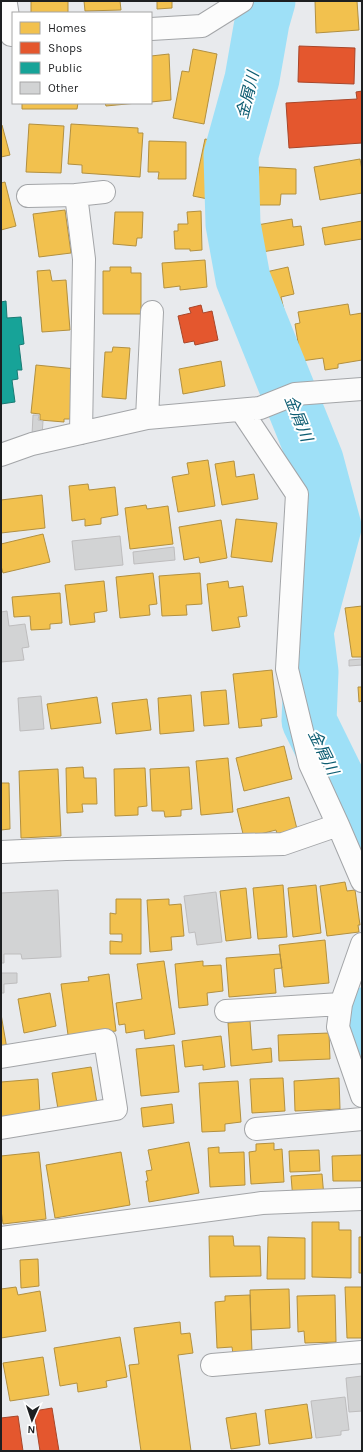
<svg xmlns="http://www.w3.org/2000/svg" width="363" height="1452" viewBox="0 0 363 1452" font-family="Karla,'Noto Sans JP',sans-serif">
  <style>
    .homes { fill: #f2c14e; stroke: #b29040 }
    .shops { fill: #e4572e; stroke: #a8462a }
    .public { fill: #17a398; stroke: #197b74 }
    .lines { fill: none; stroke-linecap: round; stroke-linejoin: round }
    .river { stroke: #9ee0f7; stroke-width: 55 }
    .building { fill: #d2d3d4; stroke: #bebdbe }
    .minor-casing { stroke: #a3a5a8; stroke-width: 24 }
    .minor { stroke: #fcfcfc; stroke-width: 22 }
    .labels { text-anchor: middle; stroke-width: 4; stroke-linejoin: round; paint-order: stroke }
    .water-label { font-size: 16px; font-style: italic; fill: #0d5d72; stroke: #fff }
  </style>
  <rect width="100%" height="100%" fill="#e8eaed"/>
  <!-- homes -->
  <path class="homes" d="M31,1H68V13H31Z
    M84,1H120L121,10L85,11Z
    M157,1H172V8L157,9Z
    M315,1H357L359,30L316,33Z
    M193,49L217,54L204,124L173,118L182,71L189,72Z
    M169,54L171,100L151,102V56Z
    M22,103H78L77,109H22Z
    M105,103H137L106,106Z
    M29,124L64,126L61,173L26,172Z
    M71,124L138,128V133H143L140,177L82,173V165L68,164Z
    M1,125H2L10,155L1,157Z
    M205,139L220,142L208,199L193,196Z
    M149,141L186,142V179H158L159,172H148Z
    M360,159L362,170V193L320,200L314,167Z
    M259,167L296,169V194H281L280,205H257Z
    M5,182L16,226L1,230V183Z
    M65,210L71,253L39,257L33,214Z
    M201,211L202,250L190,251V249H175L174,231H178V224H188L187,212Z
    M115,212H143L142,238H137L136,246L113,244Z
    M292,219L293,227L301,226L304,245L262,252L257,225Z
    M362,221V239L325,245L322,228Z
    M205,260L207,287L180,290V286L164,288L162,263Z
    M110,267H131V273H141V314H103V271H110Z
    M288,267L294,294L281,297L294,354L285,356L266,272Z
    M50,270L52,281L66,280L70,330L42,332L37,271Z
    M348,304L350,315L362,313V360L338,364V368L325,370L323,358L301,361L295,324L300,323L298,312Z
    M113,347L130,348L126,399L102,397L105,352H112Z
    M221,361L225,386L183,394L179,369Z
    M36,365L76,369L70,419H64V422L40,420V414L31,413Z
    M208,460L215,506L178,512L172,477L189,474L187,463Z
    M234,461L236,477L254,474L258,499L222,505L215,464Z
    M88,484L89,490L115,487L118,515L101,518V524L85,526V519L72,521L69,486Z
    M42,495L45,528L1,533V500Z
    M146,505L147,509L168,506L173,544L130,549L125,508Z
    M236,519L277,523L272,562L231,557Z
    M221,520L227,558L200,563L199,557L184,560L179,527Z
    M43,534L50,562L3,573L1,566V544Z
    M153,573L157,604L149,605L150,615L120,618L116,577Z
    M200,573L202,604L186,605L187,615L162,616L159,576Z
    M104,581L107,611L94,613L95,622L70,625L65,585Z
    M228,581L229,588L243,586L247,616L238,617L240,627L212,631L207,584Z
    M60,593L62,623L50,624V629L31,630L30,616L14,617L12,597Z
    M362,606V657H352L345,608Z
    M272,670L277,717L261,719L262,726L239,728L233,674Z
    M358,687H362V701L359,702Z
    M226,690L229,724L204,726L201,692Z
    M191,695L194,731L160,734L158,698Z
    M97,697L101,723L51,729L47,704Z
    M147,699L151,730L116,734L112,703Z
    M284,746L292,779L244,791L236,758Z
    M228,758L233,812L201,815L196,761Z
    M83,767L84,778H96L97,804H82L83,812L67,813L66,768Z
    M189,767L192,809L181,810V816L165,817L164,811H152L150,769Z
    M145,768L147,806L138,807V815L115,816L114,769Z
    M58,769L61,836L21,838L19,771Z
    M1,783H9L10,829L1,830Z
    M289,797L297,829L277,834L276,830L244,838L237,809Z
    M345,882L347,891L355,890L360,925H358L359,932L327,936L320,886Z
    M283,885L287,937L258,939L253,888Z
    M316,885L321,933L293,937L288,888Z
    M246,888L251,938L226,941L220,891Z
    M116,899H141V954H110V941L122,942V934H110V913L116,914Z
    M169,899V905L181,904L184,936L171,937L172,950L150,952L147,900Z
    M325,940L329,983L284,987L279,945Z
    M280,954L282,968L274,969L276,993L229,997L226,958Z
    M164,961L175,1034L145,1039L144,1030L126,1033L125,1024L119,1025L116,1003L142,999L137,964Z
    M203,961V966L221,965L223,991L207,993L208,1005L179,1008L175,964Z
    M109,974L116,1031L92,1034L69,1042L61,984L89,981L88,977Z
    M50,993L56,1026L24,1033L18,999Z
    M1,1014L7,1049L1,1050Z
    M250,1021L252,1050L271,1048L272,1062L231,1066L228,1023Z
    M329,1033L330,1059L279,1061L278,1035Z
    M221,1036L225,1067L203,1070V1065L185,1067L182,1041Z
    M174,1045L179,1092L141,1096L136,1049Z
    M91,1067L97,1103L58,1109L52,1073Z
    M283,1078L285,1111L252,1113L250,1079Z
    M339,1078L340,1109L295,1111L294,1081Z
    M38,1079L40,1114L1,1122V1082Z
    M238,1081L241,1122L225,1124V1131L202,1132L199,1083Z
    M172,1104L174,1123L143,1127L141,1108Z
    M189,1142L199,1193L149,1202L146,1181H148L146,1171L152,1170L148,1150Z
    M274,1143V1150L282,1149L284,1182L251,1184L249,1152L256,1151V1144Z
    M219,1147V1153L244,1152L245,1185L210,1187L208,1148Z
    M319,1150L320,1171L290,1172L289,1151Z
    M39,1152L46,1219L3,1224L1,1210V1156Z
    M121,1152L130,1205L55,1218L46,1165Z
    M362,1155V1181H333L332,1156Z
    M322,1174L324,1197L293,1200L291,1176Z
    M312,1222H339V1230H351V1278L312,1277Z
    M209,1236H233L234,1246H260L261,1276L210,1277Z
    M268,1237L305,1238V1279H267Z
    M359,1237H362V1273H359Z
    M38,1259L39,1286L21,1288L20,1260Z
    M16,1287L18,1295L40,1291L46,1331L1,1338V1289Z
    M345,1287H362V1338H347Z
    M289,1289L290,1328L251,1330L250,1290Z
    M250,1295L252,1353L233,1354L232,1347L217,1348L215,1302L225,1301V1296Z
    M335,1295L336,1342L305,1343L304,1331L298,1332L297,1296Z
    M180,1322L181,1334L190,1333L193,1353L178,1355L191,1451H141L129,1365L139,1364L134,1328Z
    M120,1337L127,1377L106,1381L107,1387L78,1392L77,1383L60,1386L54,1348Z
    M43,1357L49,1395L10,1401L3,1363Z
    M307,1404L312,1438L269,1444L265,1410Z
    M256,1413L260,1445L231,1449L226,1418Z"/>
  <!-- shops -->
  <path class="shops" d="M299,46L355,48L354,84L298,82Z
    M362,91V143L289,148L286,103L357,99L356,92Z
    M201,305L203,313L212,311L218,340L195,345L194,341L184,343L178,316L191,313L189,308Z
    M52,1408L59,1451H40L34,1411Z
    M18,1416L23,1451H1V1418Z"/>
  <!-- public -->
  <path class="public" d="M6,301L7,318L21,317L24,344L19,345L22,370H17L18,379L12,380L15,402L1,404V302Z"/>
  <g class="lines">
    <!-- river -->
    <path class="river" d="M268,1L262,22L252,79L231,155L233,224L243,279L316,460L334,527L306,632L311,672L309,721L362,829
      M362,1015L357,1029L362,1039"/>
  </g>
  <!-- building -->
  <path class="building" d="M33,415H39L38,420L43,421L42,436L32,435Z
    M120,536L123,565L75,570L72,541Z
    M174,547L175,560L134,564L133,552Z
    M7,611L9,626L25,624L29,647L22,648L24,660L1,662V612Z
    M362,659V665L349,666V660Z
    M41,696L44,729L20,731L18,698Z
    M58,890L61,957L22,959L21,954H4V963H1V893Z
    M216,892L222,942L197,945L195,932L189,933L184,896Z
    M1,973H17V983L4,984V993H1Z
    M362,1376V1411L349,1412L346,1378Z
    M345,1397L349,1430L341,1431V1435L316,1438L311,1401Z"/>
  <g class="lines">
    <!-- minor casing -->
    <g class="minor-casing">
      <path id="minor" d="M1,4H6L11,35H13
        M151,29L202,26L242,1
        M76,195L84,259L81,433
        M28,196L76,195L104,192
        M241,410L297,494L287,669L310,764L338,825
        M147,418L152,312
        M1,455L32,444L147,418L260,408L295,394L362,389
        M1,852L66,849L283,844L338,825L362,881
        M341,1004L338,1027L362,1096
        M226,1011L341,1004L362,944
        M1,1057L105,1040L116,1109L1,1128
        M256,1129L362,1119
        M1,1238L262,1203L362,1199
        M212,1365L362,1352"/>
    </g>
    <!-- minor -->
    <use href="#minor" class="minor"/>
  </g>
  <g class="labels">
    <!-- water labels -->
    <g class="water-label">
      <text transform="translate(247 95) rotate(-76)" y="6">金屑川</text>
      <text transform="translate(299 418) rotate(68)" y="6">金屑川</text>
      <text transform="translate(324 752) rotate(64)" y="6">金屑川</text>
    </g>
  </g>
  <!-- border -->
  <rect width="363" height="1452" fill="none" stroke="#1d1f21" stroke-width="4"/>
  <!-- legend -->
  <rect x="12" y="12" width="140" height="92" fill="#ffffff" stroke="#a5a5a6"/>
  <rect x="20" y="22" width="20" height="12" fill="#f2c14e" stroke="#a5a5a6"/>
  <text x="48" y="32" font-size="12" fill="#1d1f21">Homes</text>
  <rect x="20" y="42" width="20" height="12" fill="#e4572e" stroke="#a5a5a6"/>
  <text x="48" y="52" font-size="12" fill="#1d1f21">Shops</text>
  <rect x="20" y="62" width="20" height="12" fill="#17a398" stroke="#a5a5a6"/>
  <text x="48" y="72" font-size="12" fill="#1d1f21">Public</text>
  <rect x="20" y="82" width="20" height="12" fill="#d2d3d4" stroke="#a5a5a6"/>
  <text x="48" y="92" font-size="12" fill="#1d1f21">Other</text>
  <!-- north arrow -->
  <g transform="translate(32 1420) rotate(183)" stroke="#ffffff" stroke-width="3" paint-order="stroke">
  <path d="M0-3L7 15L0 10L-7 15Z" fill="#1d1f21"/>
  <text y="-6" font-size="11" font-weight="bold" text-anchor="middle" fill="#1d1f21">N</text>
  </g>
</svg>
